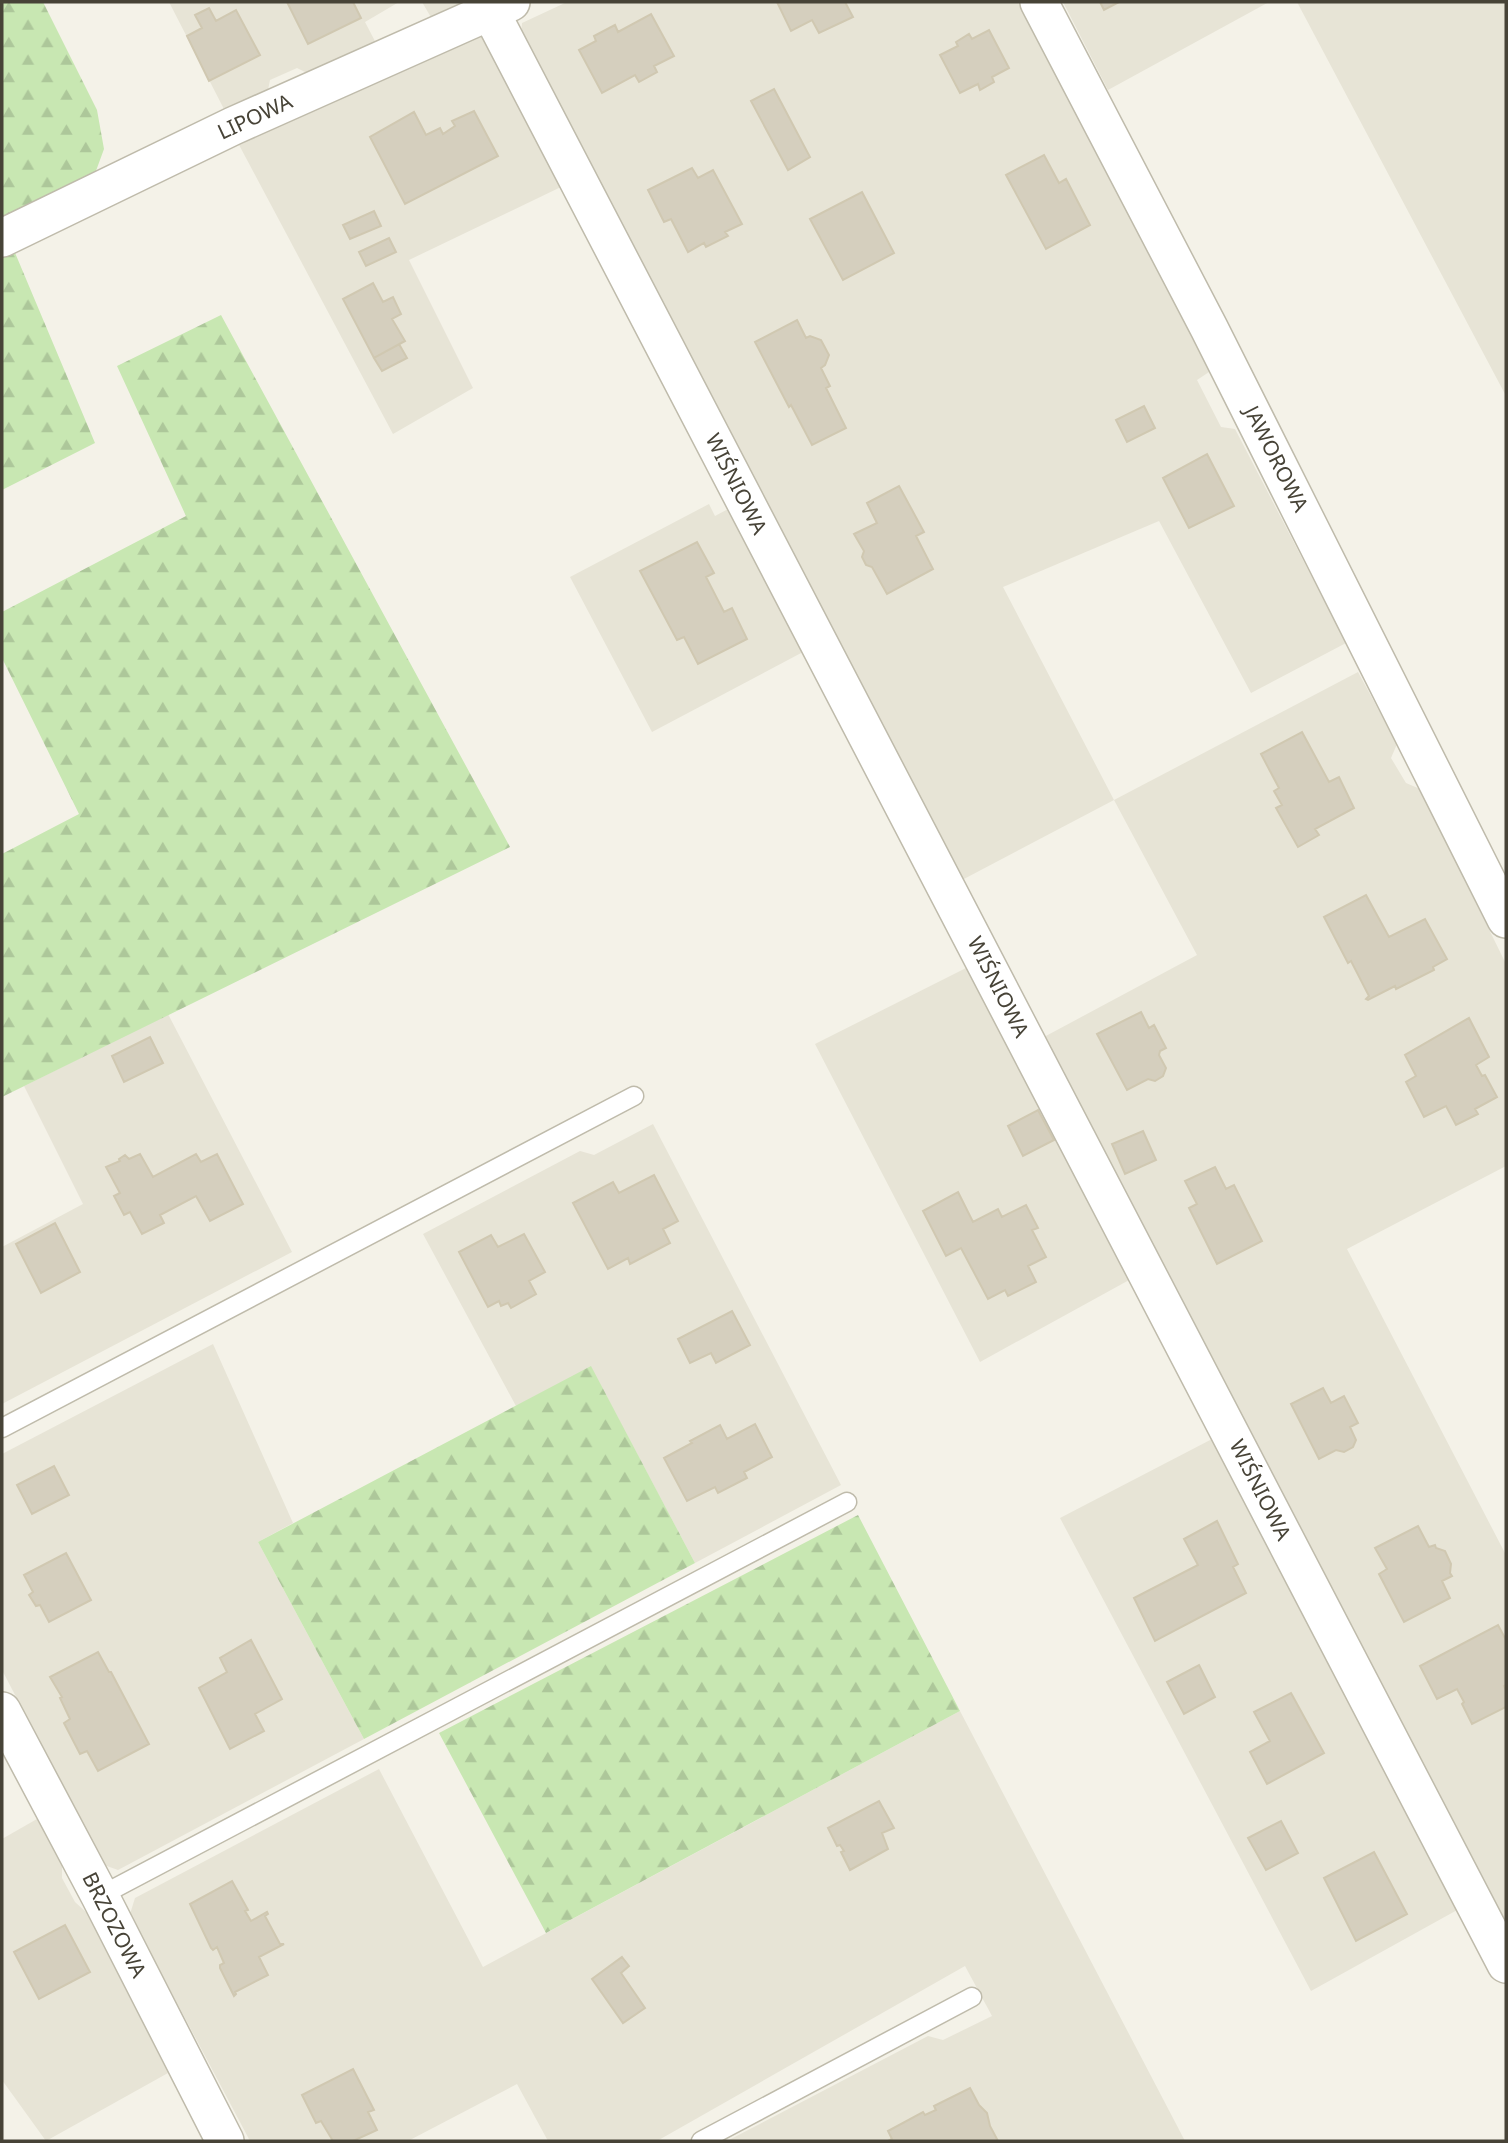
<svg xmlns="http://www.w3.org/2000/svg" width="1508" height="2143" viewBox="0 0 1508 2143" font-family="'Noto Sans',sans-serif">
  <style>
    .residential { fill: #e7e4d6 }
    .forest { fill: url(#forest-firs) }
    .building { fill: #d5cfbe; stroke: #d0c8b1; stroke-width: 2 }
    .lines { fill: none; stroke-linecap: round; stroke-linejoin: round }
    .service-casing { stroke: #bfbbab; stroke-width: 21 }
    .minor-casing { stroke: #bfbbab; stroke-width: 40 }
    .service { stroke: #fff; stroke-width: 18 }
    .minor { stroke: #fff; stroke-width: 37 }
    .labels { text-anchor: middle; stroke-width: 6; stroke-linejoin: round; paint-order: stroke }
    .street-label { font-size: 21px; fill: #474337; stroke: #fff }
  </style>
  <defs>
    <pattern id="forest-firs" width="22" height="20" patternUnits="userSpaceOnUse" patternTransform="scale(1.75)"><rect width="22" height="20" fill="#c8e7b2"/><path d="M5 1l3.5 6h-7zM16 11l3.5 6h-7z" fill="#adc79a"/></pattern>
  </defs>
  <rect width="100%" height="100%" fill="#f4f2e8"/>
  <!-- residential -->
  <path class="residential" d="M169,2H399L365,22L377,45L309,74L297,68L270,80L267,95L226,113Z
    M422,2H472L432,19Z
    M567,2H1018L1212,370L1197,380L1221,427L1235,429L1346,643L1251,693L1159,521L1003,587L1114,800L1358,672L1397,744L1391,758L1406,783L1420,789L1506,964V1166L1347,1249L1506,1555V1924L1044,1037L1197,955L1114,800L962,880L521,36L522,23Z
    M1063,2H1269L1108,90Z
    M1297,2H1506V393L1505,394Z
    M480,33L563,186L409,260L473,388L393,434L238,143Z
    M709,504L715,516L730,508L803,652L652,732L570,577Z
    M968,967L1131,1279L980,1362L815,1044Z
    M168,1014L292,1252L2,1404V1247L83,1204L24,1086Z
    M653,1124L841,1485L695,1563L591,1367L516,1406L423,1234L580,1151L594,1155Z
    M213,1344L293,1523L258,1542L364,1739L118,1870L104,1865L2,1670V1454Z
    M1214,1438L1459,1909L1311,1991L1060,1518Z
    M960,1711L1185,2141H727L928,2036L943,2040L992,2016L965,1966L657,2141H548L517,2084L408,2141H250L130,1914L135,1898L379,1769L483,1967Z
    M37,1819L62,1862V1878L75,1902L87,1913L168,2073L46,2141L2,2080V1839Z"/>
  <!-- forest -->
  <path class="forest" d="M2,2H43L97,110L104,149L93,179L2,220Z
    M13,248L95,443L2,490V254Z
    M221,315L510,847L2,1097V854L79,814L2,658V612L186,516L117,366Z
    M591,1366L695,1563L364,1739L258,1542Z
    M858,1515L960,1711L546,1933L439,1733Z"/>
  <!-- building -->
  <path class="building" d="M287,2H353L361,18L308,44Z
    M777,2H845L853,17L819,33L812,20L791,31Z
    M1100,2H1119L1104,10Z
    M209,8L216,21L236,10L260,55L209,81L187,36L202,28L195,15Z
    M651,14L674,56L654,66L657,72L639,82L635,75L602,93L579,50L596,41L594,36L615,25L618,32Z
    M989,30L1009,68L992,77L994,82L980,90L978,84L960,93L940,55L958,46L956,42L969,34L972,39Z
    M774,89L810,157L788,170L751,101Z
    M474,111L498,156L405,204L370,137L414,112L426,135L440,128L443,134L455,126L452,121Z
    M1044,155L1059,183L1066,179L1090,225L1046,249L1006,175Z
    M692,168L698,178L713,170L742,224L725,232L728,236L706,247L704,243L688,252L671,219L664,222L648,190Z
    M862,192L894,253L843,280L810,219Z
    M374,211L381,226L350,239L343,225Z
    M389,238L396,252L366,266L359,252Z
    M373,283L383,302L393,297L401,314L392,319L405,341L374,358L343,299Z
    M797,320L806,338L810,336L821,340L829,355L825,365L821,368L830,386L826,388L846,428L812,445L791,405L789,407L755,342Z
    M399,344L407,358L382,371L374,358Z
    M1144,406L1155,428L1127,442L1116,420Z
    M1207,454L1234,506L1189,528L1163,478Z
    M899,486L924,532L916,536L933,569L887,594L872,567L866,565L862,557L864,551L854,534L877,523L867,503Z
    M697,542L714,573L706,577L724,612L732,608L747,639L698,664L684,637L677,640L640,571Z
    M1302,732L1329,782L1339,777L1354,808L1315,829L1319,835L1298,847L1276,808L1282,805L1274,791L1279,788L1261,754Z
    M1366,895L1389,937L1425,919L1447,959L1433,967L1434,970L1396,989L1395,986L1368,1000L1366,999L1369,996L1351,961L1348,963L1324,917Z
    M1141,1012L1149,1028L1154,1025L1166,1048L1160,1051L1159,1055L1166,1068L1163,1076L1155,1081L1148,1079L1127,1090L1097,1034Z
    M1469,1018L1489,1057L1476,1065L1482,1076L1485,1075L1497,1097L1475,1109L1478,1114L1456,1125L1446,1106L1424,1117L1406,1082L1416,1076L1405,1055Z
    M150,1037L163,1063L124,1082L112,1056Z
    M1038,1110L1054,1140L1023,1156L1008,1126Z
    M1143,1131L1156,1160L1125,1174L1112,1144Z
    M140,1154L153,1177L196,1154L201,1162L217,1154L243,1204L210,1221L196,1196L160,1215L164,1223L142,1234L130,1212L124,1215L114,1196L120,1193L106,1167L120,1161L119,1159L125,1155L129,1159Z
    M1215,1167L1226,1189L1234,1185L1262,1241L1217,1264L1189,1208L1197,1204L1185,1181Z
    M654,1175L678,1221L663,1229L670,1243L630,1264L628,1258L608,1269L573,1203L613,1182L619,1193Z
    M958,1192L973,1222L998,1209L1002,1217L1026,1205L1038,1228L1032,1230L1046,1257L1028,1266L1036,1282L1008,1296L1005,1290L988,1299L961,1248L946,1256L923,1211Z
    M55,1223L80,1272L41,1293L16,1244Z
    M524,1234L545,1272L529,1281L536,1294L511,1308L508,1303L501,1306L499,1301L488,1307L459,1252L491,1235L498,1247Z
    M732,1311L750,1345L716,1363L711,1353L690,1363L678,1339Z
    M1323,1388L1331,1403L1344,1396L1358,1423L1350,1427L1356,1440L1353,1447L1344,1452L1336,1450L1319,1459L1291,1404Z
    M755,1424L772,1457L744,1472L747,1478L718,1493L715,1487L687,1501L664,1458L692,1443L690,1441L720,1425L727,1439Z
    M54,1466L69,1495L32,1514L17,1485Z
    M1217,1521L1238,1564L1233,1567L1246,1593L1155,1641L1134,1598L1198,1565L1184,1539Z
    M1418,1526L1429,1547L1435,1545L1436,1548L1445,1551L1451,1564L1450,1573L1452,1576L1442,1581L1450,1598L1404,1622L1379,1574L1387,1569L1375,1548Z
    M66,1553L91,1600L49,1622L40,1605L36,1606L29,1595L33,1592L24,1575Z
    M1498,1625L1506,1640V1685L1504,1686L1506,1690V1707L1472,1724L1462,1704L1464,1702L1457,1689L1437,1699L1420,1666Z
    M251,1640L282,1699L255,1714L264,1731L230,1749L199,1688L227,1672L220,1658Z
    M98,1652L109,1672H111L149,1744L98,1771L87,1751L80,1754L64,1723L70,1719L60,1698L62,1697L50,1677Z
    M1199,1665L1215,1697L1184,1714L1167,1682Z
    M1291,1693L1324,1753L1267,1784L1250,1752L1270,1741L1254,1712Z
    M879,1801L894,1828L882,1833L888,1849L850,1870L841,1852L844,1851L840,1845L837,1846L828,1828Z
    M1281,1821L1298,1853L1266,1870L1248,1838Z
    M1374,1852L1407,1914L1356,1941L1324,1878Z
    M232,1881L248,1910L245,1911L251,1921L267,1912L268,1914L265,1916L280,1944H284L259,1957L268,1975L235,1992L236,1994L234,1996L220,1968V1965L224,1963L217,1947L213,1950L211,1948L190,1904Z
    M65,1925L90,1972L39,1999L14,1952Z
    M622,1957L629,1966L621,1973L645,2008L623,2023L592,1979Z
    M353,2069L374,2110L368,2112L377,2130L353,2141H333L321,2121L316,2123L302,2095Z
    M970,2088L979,2105L987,2113L990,2126L998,2141H888L892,2139L888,2131L923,2112L925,2115L936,2110L934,2106Z"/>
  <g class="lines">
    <!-- service casing -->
    <g class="service-casing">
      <path id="service" d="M2,1428L634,1096
        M100,1896L847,1502
        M701,2141L972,1997"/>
    </g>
    <!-- minor casing -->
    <g class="minor-casing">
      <path id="minor" d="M1039,2L1209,328L1506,919
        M490,11L1506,1964
        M2,238L233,126L511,2
        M2,1711L100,1896L225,2141"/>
    </g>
    <!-- service -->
    <use href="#service" class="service"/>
    <!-- minor -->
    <use href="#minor" class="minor"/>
  </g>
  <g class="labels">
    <!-- street labels -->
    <g class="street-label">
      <text transform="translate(255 117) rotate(-25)" y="7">LIPOWA</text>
      <text transform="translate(1276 459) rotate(63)" y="7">JAWOROWA</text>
      <text transform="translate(736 484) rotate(63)" y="7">WIŚNIOWA</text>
      <text transform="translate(998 987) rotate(63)" y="7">WIŚNIOWA</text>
      <text transform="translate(1260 1490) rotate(63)" y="7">WIŚNIOWA</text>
      <text transform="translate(114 1925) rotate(63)" y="7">BRZOZOWA</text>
    </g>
  </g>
  <!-- border -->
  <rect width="1508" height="2143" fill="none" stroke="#474337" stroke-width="7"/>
</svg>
